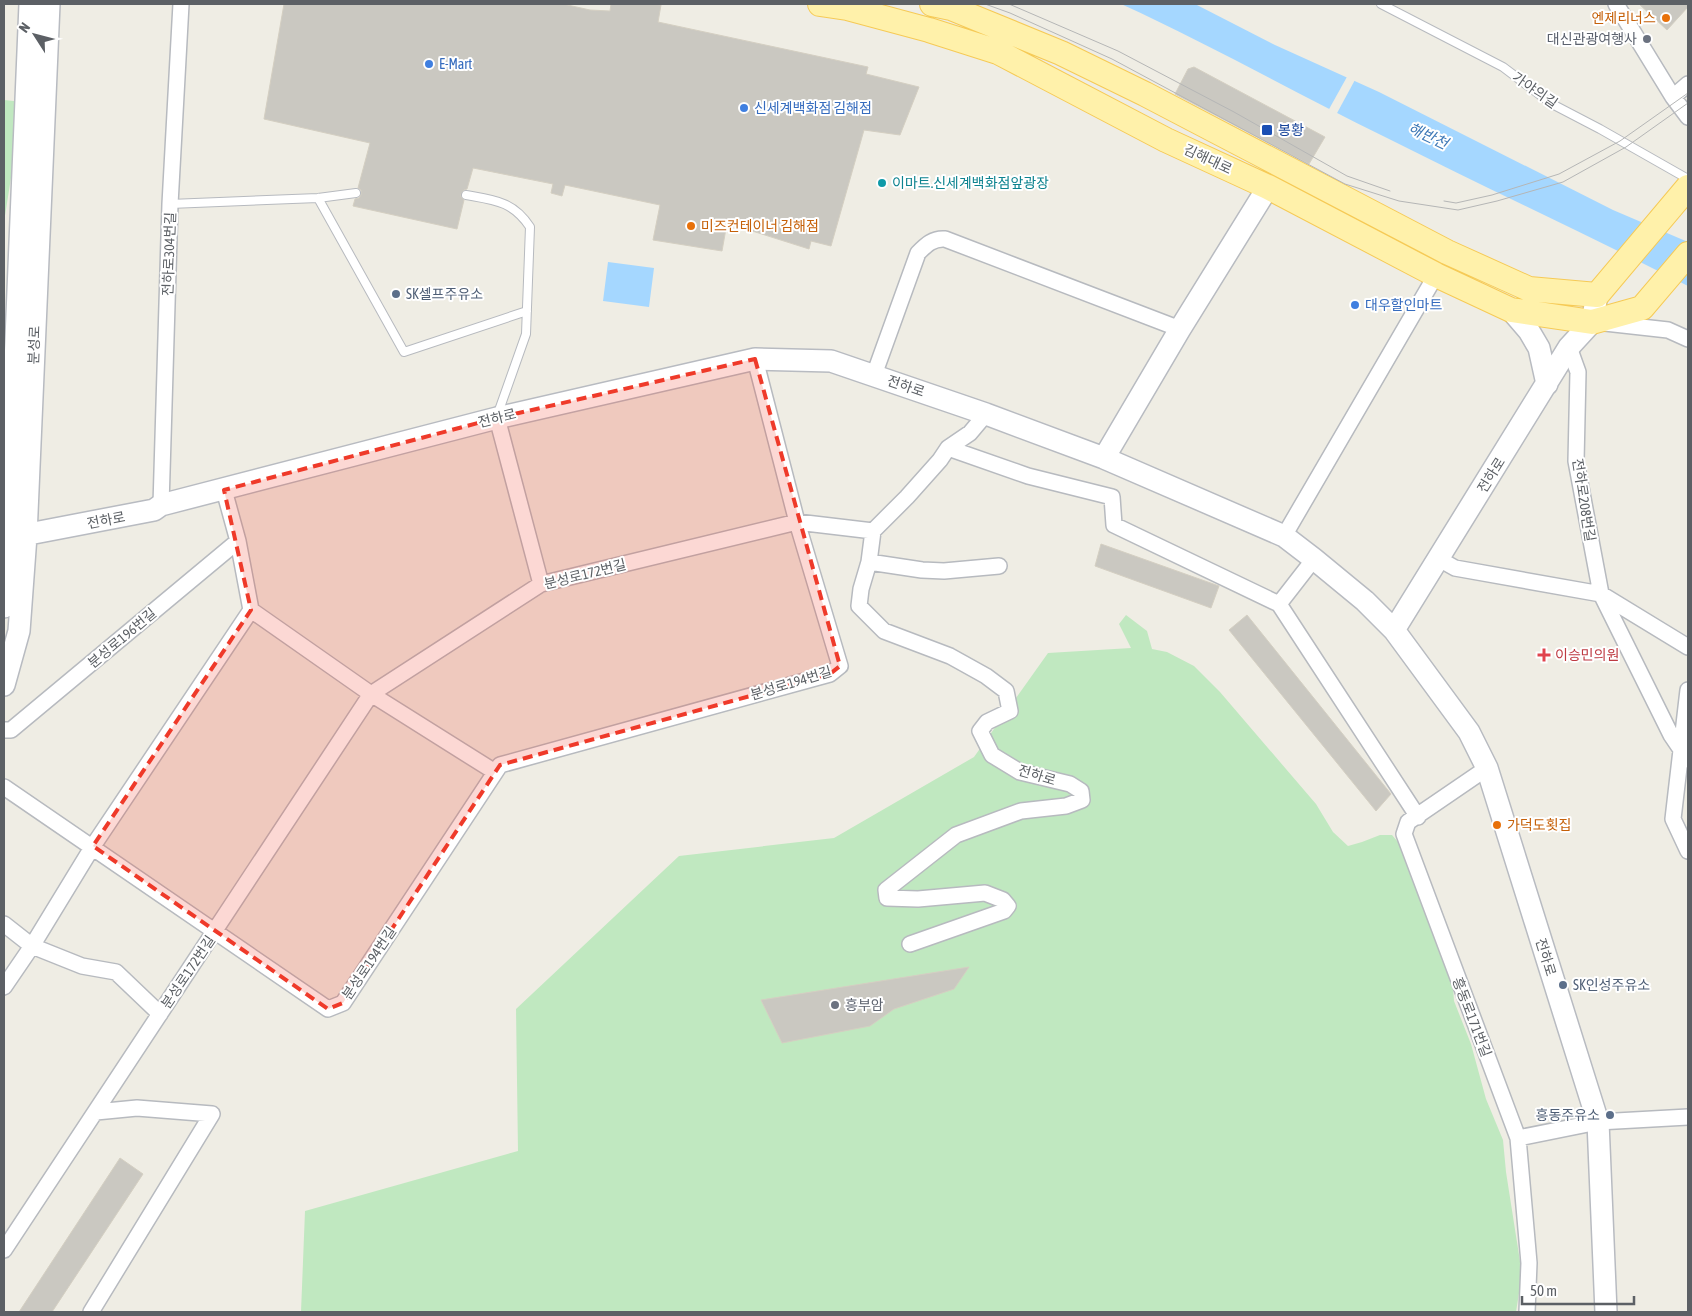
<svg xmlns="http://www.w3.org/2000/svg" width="1692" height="1316" viewBox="0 0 1692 1316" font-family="'Asap Condensed','Noto Sans KR',sans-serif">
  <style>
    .green { fill: #c0e8c0 }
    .water { fill: #a5d7ff }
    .pier { fill: #efede4 }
    .building { fill: #cac8c1; stroke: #d4cfc2 }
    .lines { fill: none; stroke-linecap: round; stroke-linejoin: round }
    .lane-casing { stroke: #b7babf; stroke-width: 10 }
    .street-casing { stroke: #b7babf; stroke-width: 18 }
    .secondary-casing { stroke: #b8bbc1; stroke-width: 24 }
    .primary-casing { stroke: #f6ca56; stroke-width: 26 }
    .lane { stroke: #fff; stroke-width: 8 }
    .street { stroke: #fff; stroke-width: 15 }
    .secondary { stroke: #fff; stroke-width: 21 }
    .primary { stroke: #fff1aa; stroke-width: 24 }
    .tram { stroke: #b5b6b6; stroke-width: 1 }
    .marked { fill: #ef3a2a; fill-opacity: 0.2; stroke: #ef3a2a; stroke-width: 4; stroke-dasharray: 10 6; stroke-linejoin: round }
    .food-dot { fill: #e8710a; stroke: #fff; stroke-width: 2 }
    .worship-dot { fill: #6b7280; stroke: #fff; stroke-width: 2 }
    .shop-dot { fill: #3f7fe0; stroke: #fff; stroke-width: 2 }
    .transit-dot { fill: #1a4fb4; stroke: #fff; stroke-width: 2 }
    .culture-dot { fill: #0f9aa8; stroke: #fff; stroke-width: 2 }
    .service-dot { fill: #5c6f8a; stroke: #fff; stroke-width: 2 }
    .health-dot { fill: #e0444e; stroke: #fff; stroke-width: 2 }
    .labels { text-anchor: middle; stroke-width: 4; stroke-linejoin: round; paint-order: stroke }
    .food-label { font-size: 14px; fill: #c56008; stroke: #fff; text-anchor: start }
    .worship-label { font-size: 14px; fill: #5b616d; stroke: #fff; text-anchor: end }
    .shop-label { font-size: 14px; fill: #366cbe; stroke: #fff; text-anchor: start }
    .street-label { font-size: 14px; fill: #5c6065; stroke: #fff }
    .transit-label { font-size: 14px; fill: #164399; stroke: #fff; text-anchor: start }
    .culture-label { font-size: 14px; fill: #0d838f; stroke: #fff; text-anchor: start }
    .service-label { font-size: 14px; fill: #4e5e75; stroke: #fff; text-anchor: start }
    .health-label { font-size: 14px; fill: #be3a42; stroke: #fff; text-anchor: start }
    .water-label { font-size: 15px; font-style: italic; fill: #3d78b6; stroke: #fff }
  </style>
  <rect width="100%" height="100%" fill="#efede4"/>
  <!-- green -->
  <path class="green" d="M4,100L23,102L4,222Z
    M1126,615L1147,631L1152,649L1167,652L1194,666L1220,692L1316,804L1333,832L1348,846L1362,842L1380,835H1392L1398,842L1450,944L1454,1001L1471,1044L1486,1099L1503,1140L1506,1172L1522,1274L1516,1312H301L305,1211L518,1151L516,1009L679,856L834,838L974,757L1048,653L1131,648L1119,624Z"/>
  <!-- water -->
  <path class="water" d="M1121,4H1195L1275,45L1379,92L1613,210L1688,242V286C1588,235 1486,188 1385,137C1297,94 1211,45 1121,4Z
    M608,262L654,268L649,307L603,301Z"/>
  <!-- pier -->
  <path class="pier" d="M1348,75L1356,78L1336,115L1328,111Z"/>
  <!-- building -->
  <path class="building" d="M284,4H563L590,10L610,11L611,4H652L661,5L658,22L868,67L866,74L919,87L900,135L864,130L831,246L811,241L809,249L727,223L722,251L653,240L660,205L565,185L562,196L551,193L553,184L473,168L467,189L464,190L461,194V197L464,200L457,229L353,206L355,199L359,198L361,195V190L358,188L370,143L264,119Z
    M1639,4H1688V7L1667,30Z
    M1194,67L1325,137L1309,164L1175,94L1188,69Z
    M1101,544L1219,586L1211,608L1095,566Z
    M1247,615L1391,794L1376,811L1229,630Z
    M969,967L954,989L894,1009L870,1026L782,1043L761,1000Z
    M120,1158L143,1174L52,1312H19Z"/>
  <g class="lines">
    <!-- lane casing -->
    <g class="lane-casing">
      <path id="lane" d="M1381,4L1503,67L1552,104L1600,129L1688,179
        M466,195C494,200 513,201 530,227L526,334L497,416
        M318,198L404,352L527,311
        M170,204L318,198L356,193"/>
    </g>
    <!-- street casing -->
    <g class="street-casing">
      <path id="street" d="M1616,4L1673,97L1688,117
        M1673,97L1688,84
        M1605,323L1668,330L1688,339
        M1569,347L1578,372L1576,461L1601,594L1671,735L1688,760
        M874,375L918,253C926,245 933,238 945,239L1180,329
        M497,418L541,584
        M948,448L1028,476L1112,497L1114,525L1279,604L1418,817
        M224,490L238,541L251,610
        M161,505L170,204L181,4
        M1284,536L1436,275
        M1439,559L1455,568L1601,594L1688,647
        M869,562L922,570L944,571L999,566
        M1279,604L1314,559
        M251,610L371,694L495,772
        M1688,690L1673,819L1688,851
        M4,730H11L238,541
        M1487,768L1408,822L1404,834L1518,1138L1529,1263L1527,1312
        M4,787L328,1009L343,1003L500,765L830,674L840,666L797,522L755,359
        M4,924L32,946L82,966L116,972L160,1014
        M910,944L1004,911L1008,906L1003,900L985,893L918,899L887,898L886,890L956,835L1021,811L1066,806L1082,800L1081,791L1070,784L1020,772L992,755L980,731L987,722L1010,711L1006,691L986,676L950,656L884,631L859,606L861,589L869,562L873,531L907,497L940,460L948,448L970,433L986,414
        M4,987L32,946L93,846L251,610
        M1518,1138L1598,1122L1688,1117
        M4,1250L371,694L541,584L797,522L873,531
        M91,1312L212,1114L137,1108L96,1112"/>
    </g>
    <!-- secondary casing -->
    <g class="secondary-casing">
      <path id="secondary" d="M1511,310L1529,331L1539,348L1547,384
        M1104,458L1180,329L1268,187
        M8,538L154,510L161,505L497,418L755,359L831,361L986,414L1104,458L1284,536L1314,559L1365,601L1394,630L1469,732L1487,768L1598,1122L1606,1312
        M4,607L6,578L30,4
        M1394,630L1569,347L1592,322L1597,295
        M4,685L19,631L26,536L49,4"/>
    </g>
    <!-- primary casing -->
    <g class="primary-casing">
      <path id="primary" d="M820,4L847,8L929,30L998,52L1166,140L1268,187L1436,275L1511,310L1592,322L1642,308L1688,254
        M932,4L951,8L1061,53L1145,94L1447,252L1529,289L1597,295L1688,187"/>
    </g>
    <!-- lane -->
    <use href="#lane" class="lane"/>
    <!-- street -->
    <use href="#street" class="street"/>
    <!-- secondary -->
    <use href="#secondary" class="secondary"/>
    <!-- primary -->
    <use href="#primary" class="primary"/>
    <!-- tram -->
    <path class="tram" d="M985,4L1010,13L1112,59L1345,184L1399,201L1458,210L1497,201L1563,182L1626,147L1688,103
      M1009,4L1118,51L1234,112L1347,176L1390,191
      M1444,201L1456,203L1492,195L1559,174L1620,141L1688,93"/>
  </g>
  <!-- marked area -->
  <path class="marked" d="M755,359L840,666L830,674L500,765L343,1003L328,1009L93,846L251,610L224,490L497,418Z"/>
  <!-- markers -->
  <g class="food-dot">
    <circle cx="1666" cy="18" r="5"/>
    <circle cx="691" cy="226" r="5"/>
    <circle cx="1497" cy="825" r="5"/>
  </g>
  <g class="worship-dot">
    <circle cx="1647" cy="39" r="5"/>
    <circle cx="835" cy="1005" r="5"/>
  </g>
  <g class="shop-dot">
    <circle cx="429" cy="64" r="5"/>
    <circle cx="744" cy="108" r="5"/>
    <circle cx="1355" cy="305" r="5"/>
  </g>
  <rect class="transit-dot" x="1261" y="124" width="12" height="12" rx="2.5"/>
  <circle class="culture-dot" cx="882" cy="183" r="5"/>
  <g class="service-dot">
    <circle cx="396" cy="294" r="5"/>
    <circle cx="1563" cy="985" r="5"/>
    <circle cx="1610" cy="1115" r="5"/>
  </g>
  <path class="health-dot" d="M1541.5 647.5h5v5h5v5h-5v5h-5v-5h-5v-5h5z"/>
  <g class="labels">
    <!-- food labels -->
    <g class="food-label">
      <text x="1656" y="23" text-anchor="end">엔제리너스</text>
      <text x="701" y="231">미즈컨테이너 김해점</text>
      <text x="1507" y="830">가덕도횟집</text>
    </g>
    <!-- worship labels -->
    <g class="worship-label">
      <text x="1637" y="44">대신관광여행사</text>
      <text x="845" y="1010" text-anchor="start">흥부암</text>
    </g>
    <!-- shop labels -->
    <g class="shop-label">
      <text x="439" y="69">E-Mart</text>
      <text x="754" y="113">신세계백화점 김해점</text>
      <text x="1365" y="310">대우할인마트</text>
    </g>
    <!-- street labels -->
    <g class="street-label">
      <text transform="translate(1535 90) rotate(35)" y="5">가야의길</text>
      <text transform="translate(1208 159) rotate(25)" y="5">김해대로</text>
      <text transform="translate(169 254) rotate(-88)" y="5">전하로304번길</text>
      <text transform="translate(34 345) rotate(-88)" y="5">분성로</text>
      <text transform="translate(906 386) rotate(19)" y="5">전하로</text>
      <text transform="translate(497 418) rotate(-14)" y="5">전하로</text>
      <text transform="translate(1491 475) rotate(-58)" y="5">전하로</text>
      <text transform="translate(1584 500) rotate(81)" y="5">전하로208번길</text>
      <text transform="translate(106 520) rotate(-11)" y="5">전하로</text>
      <text transform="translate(585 574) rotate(-14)" y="5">분성로172번길</text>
      <text transform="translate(122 638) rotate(-40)" y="5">분성로196번길</text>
      <text transform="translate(791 683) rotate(-17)" y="5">분성로194번길</text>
      <text transform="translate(1037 775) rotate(17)" y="5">전하로</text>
      <text transform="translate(1546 957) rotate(73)" y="5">전하로</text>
      <text transform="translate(369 963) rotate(-56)" y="5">분성로194번길</text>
      <text transform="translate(188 972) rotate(-56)" y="5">분성로172번길</text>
      <text transform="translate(1472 1017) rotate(69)" y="5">흥동로171번길</text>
    </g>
    <!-- transit labels -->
    <g class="transit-label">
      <text x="1278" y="135">봉황</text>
    </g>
    <!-- culture labels -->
    <g class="culture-label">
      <text x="892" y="188">이마트.신세계백화점앞광장</text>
    </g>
    <!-- service labels -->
    <g class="service-label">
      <text x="406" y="299">SK셀프주유소</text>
      <text x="1573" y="990">SK인성주유소</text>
      <text x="1600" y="1120" text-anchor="end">흥동주유소</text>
    </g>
    <!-- health labels -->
    <g class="health-label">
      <text x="1555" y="660">이승민의원</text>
    </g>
    <!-- water labels -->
    <g class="water-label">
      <text transform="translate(1428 136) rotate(25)" y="5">해반천</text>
    </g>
  </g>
  <!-- border -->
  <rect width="1692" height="1316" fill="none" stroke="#5c6065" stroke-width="10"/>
  <!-- north arrow -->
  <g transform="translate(35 35) rotate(306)" stroke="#ffffff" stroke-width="4" paint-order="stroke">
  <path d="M0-4L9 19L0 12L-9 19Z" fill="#5c6065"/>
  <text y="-8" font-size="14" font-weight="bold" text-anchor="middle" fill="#5c6065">N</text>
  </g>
  <!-- scale -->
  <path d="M1522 1296v8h112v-8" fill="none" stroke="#5c6065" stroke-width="2.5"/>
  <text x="1530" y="1296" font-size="15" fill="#5c6065" stroke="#ffffff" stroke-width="4" paint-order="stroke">50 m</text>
</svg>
